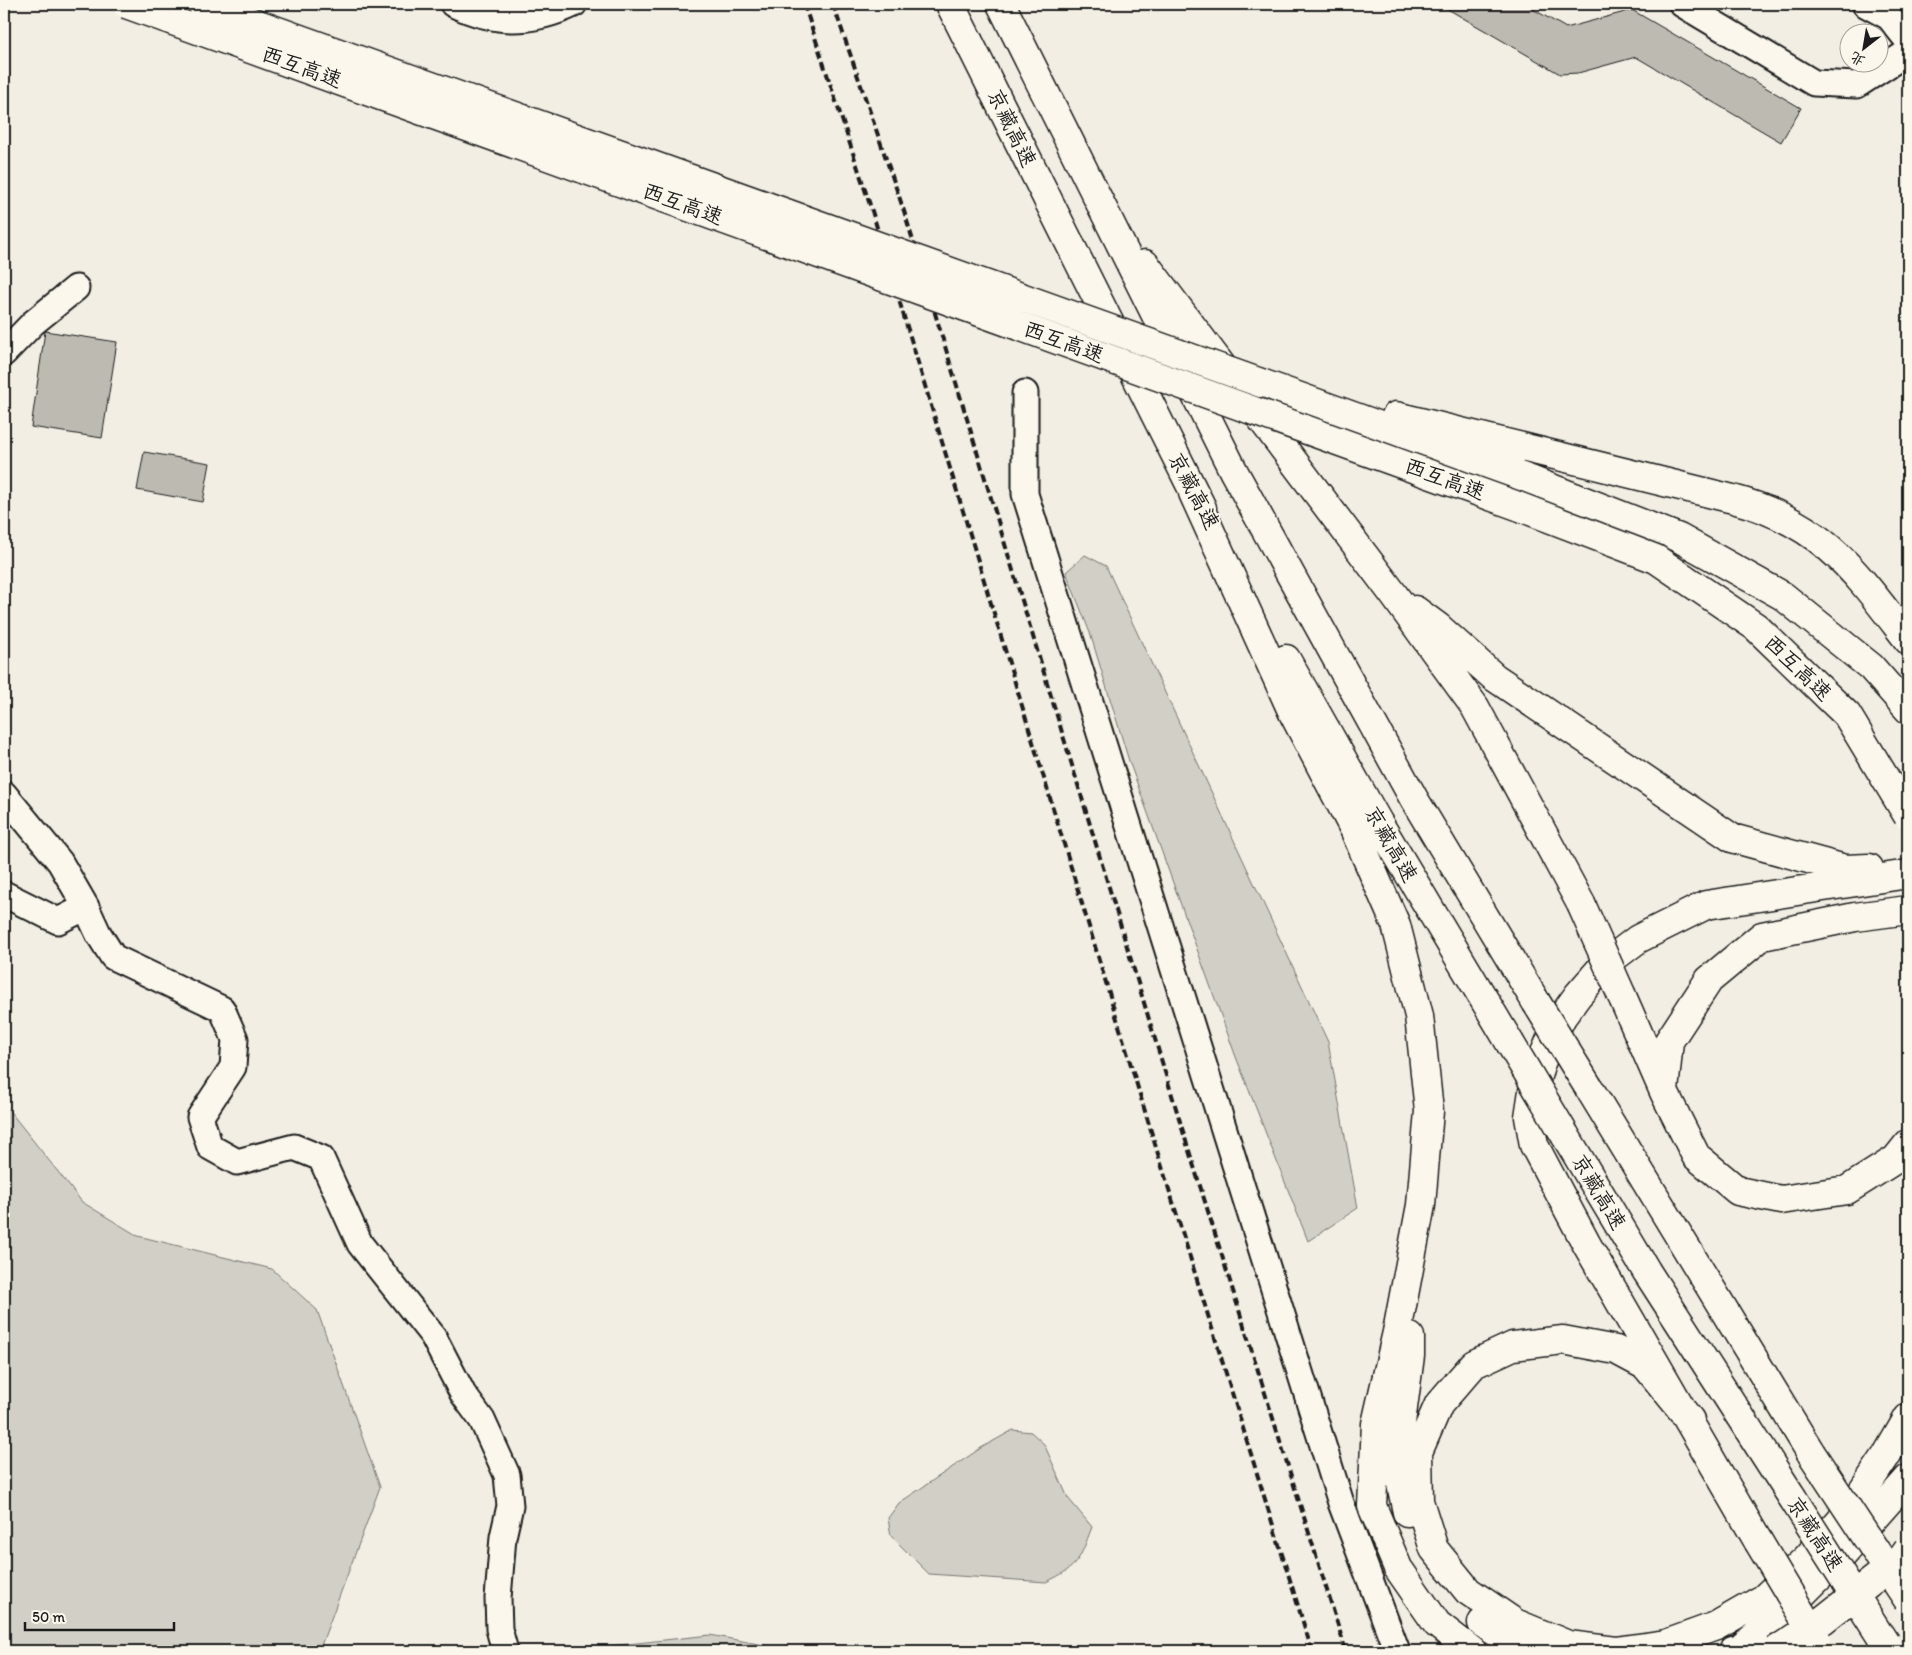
<svg xmlns="http://www.w3.org/2000/svg" width="1912" height="1655" viewBox="0 0 1912 1655" font-family="Itim,'LXGW WenKai TC',sans-serif">
  <style>
    .green { fill: #d2cfc6; stroke: #777671 }
    .building { fill: #bdbab1; stroke: #1c1c1c }
    .lines { fill: none; stroke-linecap: round; stroke-linejoin: round }
    .minor-casing { stroke: #1c1c1c; stroke-width: 29 }
    .highway-casing { stroke: #1c1c1c; stroke-width: 31 }
    .minor { stroke: #fbf7ec; stroke-width: 25 }
    .highway { stroke: #fbf7ec; stroke-width: 28 }
    .rail { stroke: #1c1c1c; stroke-width: 4; stroke-dasharray: 8 4; stroke-linecap: butt }
    .highway-bridge-casing { stroke: #1c1c1c; stroke-width: 31; stroke-linecap: butt }
    .highway-bridge { stroke: #fbf7ec; stroke-width: 28 }
    .labels { text-anchor: middle; stroke-width: 4; stroke-linejoin: round; paint-order: stroke }
    .street-label { font-size: 21px; fill: #1c1c1c; stroke: #fbf7ec }
  </style>
  <rect width="100%" height="100%" fill="#f2eee4"/>
  <filter id="ink" filterUnits="userSpaceOnUse"><feTurbulence type="fractalNoise" baseFrequency=".02" numOctaves="2"/><feDisplacementMap in="SourceGraphic" scale="10" xChannelSelector="R" yChannelSelector="G"/><feConvolveMatrix kernelMatrix="1 2 1 2 8 2 1 2 1" color-interpolation-filters="sRGB"/></filter>
  <g filter="url(#ink)">
    <!-- green -->
    <path class="green" d="M1085,555L1106,566L1328,1042L1358,1208L1308,1241L1236,1057L1129,761L1090,633L1066,572Z
      M4,1104L82,1202L138,1236L272,1269L317,1310L380,1487L319,1651H4Z
      M1013,1430L1031,1432L1044,1444L1068,1498L1092,1527C1079,1560 1080,1566 1046,1582L929,1574L891,1536L888,1518L899,1503L981,1448Z
      M710,1635L769,1646L772,1651H579L591,1648Z"/>
    <!-- building -->
    <path class="building" d="M1439,4H1524L1566,28L1632,10L1801,108L1781,142L1636,57L1578,73L1560,74Z
      M45,331L117,342L102,438L31,427Z
      M144,452L210,463L203,502L137,490Z"/>
    <g class="lines">
      <!-- minor casing -->
      <g class="minor-casing">
        <path id="minor" d="M453,4C495,24 532,24 574,4
          M1682,4L1814,83L1857,85L1908,52
          M1865,4L1889,17L1908,41
          M4,353L33,323L76,288
          M1025,393V494L1341,1503L1397,1651
          M4,794L60,862L86,907L98,933L113,957L222,1009L235,1039L233,1067L200,1117L210,1147L237,1162L294,1147L321,1158L360,1244L433,1336L463,1394L482,1420L507,1475L510,1506L503,1537L498,1598L499,1629L505,1651
          M4,894L58,921L86,907"/>
      </g>
      <!-- highway casing -->
      <g class="highway-casing">
        <path id="highway" d="M950,4L1202,508
          M1001,4L1234,472L1414,799L1536,1002
          M1145,264L1394,595L1475,707L1581,904
          M1261,383L1533,481L1679,538L1783,596L1871,667L1908,709
          M1396,416L1733,499C1823,523 1854,570 1908,640
          M1193,493L1293,713L1354,829L1396,925L1419,1016L1429,1111L1421,1205L1397,1332L1376,1424L1372,1506L1398,1568L1437,1624L1472,1651
          M1415,610L1438,627L1494,677L1732,838L1845,869L1869,868
          M1286,659L1378,822L1510,1043
          M1622,996L1664,1092L1696,1156L1738,1191L1781,1200L1847,1190L1896,1159L1908,1144
          M1589,1088L1811,1453
          M1664,1091L1669,1041L1709,980L1762,936L1855,917L1908,910
          M1565,1135L1647,1272L1792,1497
          M1690,1420L1646,1366L1616,1350L1563,1340L1513,1346L1474,1364L1439,1404L1418,1452L1419,1501L1434,1549L1468,1591L1515,1623L1568,1645L1616,1651L1666,1644L1716,1626L1763,1599L1807,1558L1852,1507L1886,1456L1908,1418
          M1407,1512L1396,1460L1410,1356V1337
          M1758,1541L1587,1245L1534,1145L1529,1117L1533,1091L1540,1065L1550,1041L1562,1017L1578,995L1605,964L1638,939L1706,905L1908,874
          M1482,1623L1526,1651
          M1733,1651L1740,1649L1783,1613L1839,1557L1908,1479"/>
      </g>
      <!-- minor -->
      <use href="#minor" class="minor"/>
      <!-- highway -->
      <use href="#highway" class="highway"/>
      <!-- rail -->
      <path class="rail" d="M804,4L872,211L1154,1141L1312,1651
        M833,4L904,211L1185,1138L1346,1651"/>
      <!-- highway-bridge casing -->
      <g class="highway-bridge-casing">
        <path id="highway-bridge" d="M126,4L1515,505L1656,559L1756,627L1847,715L1908,816
          M202,4L1261,383
          M1581,904L1622,996
          M1536,1002L1589,1088
          M1510,1043L1565,1135
          M1811,1453L1908,1600
          M1792,1497L1885,1643
          M1758,1541L1816,1638
          M1775,1651L1823,1620L1903,1557L1908,1550"/>
      </g>
      <!-- highway-bridge -->
      <use href="#highway-bridge" class="highway-bridge"/>
    </g>
  </g>
  <g class="labels">
    <!-- street labels -->
    <g class="street-label">
      <text transform="translate(302 67) rotate(20)" y="7">西互高速</text>
      <text transform="translate(1012 128) rotate(64)" y="7">京藏高速</text>
      <text transform="translate(683 204) rotate(20)" y="7">西互高速</text>
      <text transform="translate(1064 342) rotate(20)" y="7">西互高速</text>
      <text transform="translate(1445 479) rotate(20)" y="7">西互高速</text>
      <text transform="translate(1194 491) rotate(62)" y="7">京藏高速</text>
      <text transform="translate(1798 668) rotate(44)" y="7">西互高速</text>
      <text transform="translate(1391 844) rotate(60)" y="7">京藏高速</text>
      <text transform="translate(1599 1192) rotate(59)" y="7">京藏高速</text>
      <text transform="translate(1815 1534) rotate(57)" y="7">京藏高速</text>
    </g>
  </g>
  <!-- margin -->
  <rect width="1912" height="1655" fill="none" stroke="#fbf7ec" stroke-width="20"/>
  <rect x="10" y="10" width="1892" height="1635" fill="none" stroke="#1c1c1c" stroke-width="2" filter="url(#ink)"/>
  <!-- north arrow -->
  <g transform="translate(1864 48) rotate(211)"><circle r="24" fill="#fbf7ec" stroke="#a29f99"/>
  <path d="M0-4L9 19L0 12L-9 19Z" fill="#1c1c1c"/>
  <text y="-8" font-size="14" font-weight="bold" text-anchor="middle" fill="#1c1c1c">北</text>
  </g>
  <!-- scale -->
  <path d="M25 1622v8h149v-8" fill="none" stroke="#1c1c1c" stroke-width="2.5"/>
  <text x="32" y="1622" font-size="15" fill="#1c1c1c" stroke="#fbf7ec" stroke-width="4" paint-order="stroke">50 m</text>
</svg>
